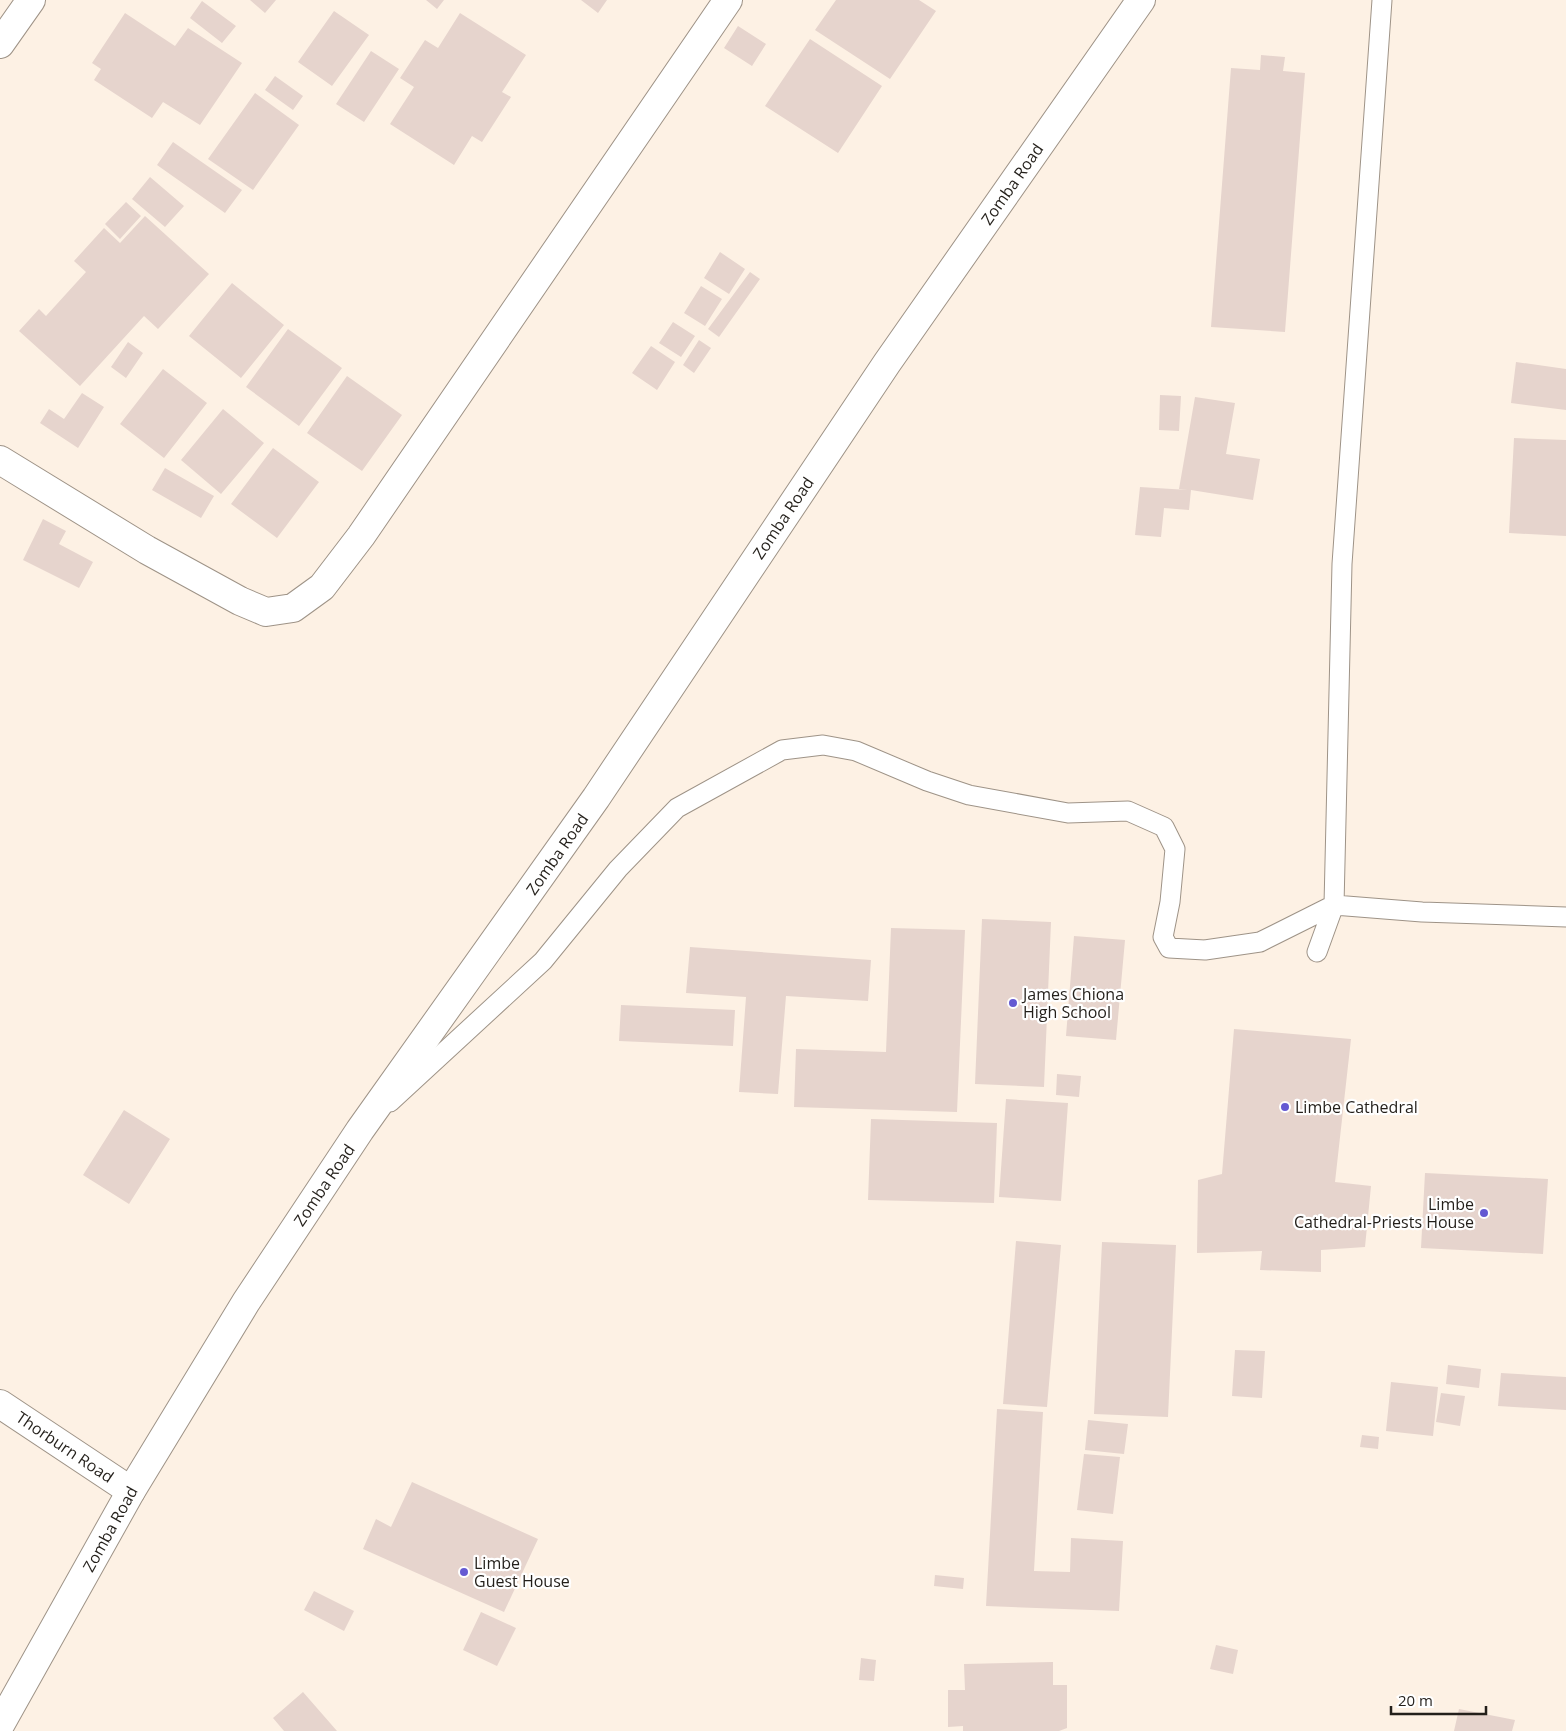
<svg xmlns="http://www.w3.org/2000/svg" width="1566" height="1731" viewBox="0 0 1566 1731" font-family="'Open Sans',sans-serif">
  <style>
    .building { fill: #e6d4cd }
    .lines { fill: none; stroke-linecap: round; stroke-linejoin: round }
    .service-casing { stroke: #9e9387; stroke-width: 21 }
    .minor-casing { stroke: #9e9387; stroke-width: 30 }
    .trunk-casing { stroke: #9e9387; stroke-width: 30 }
    .service { stroke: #fff; stroke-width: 19 }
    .minor { stroke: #fff; stroke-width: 28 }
    .trunk { stroke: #fff; stroke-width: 28 }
    .poi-dot { fill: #6459d2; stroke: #fff; stroke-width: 2 }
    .labels { text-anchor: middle; stroke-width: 4.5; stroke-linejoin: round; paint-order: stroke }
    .street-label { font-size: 16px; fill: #231f1a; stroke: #fff }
    .poi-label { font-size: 16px; fill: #231f1a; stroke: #fff; text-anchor: start }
  </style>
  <rect width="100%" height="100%" fill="#fdf1e4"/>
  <!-- building -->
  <path class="building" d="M250,0H276L265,13Z
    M426,0H444L437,9Z
    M581,0H607L598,13Z
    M836,0H919L936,11L890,79L815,30Z
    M202,1L236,26L222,43L190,18Z
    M334,11L369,35L332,86L298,62Z
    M125,13L175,46L188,28L242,63L200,125L163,102L152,118L94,80L101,69L92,63Z
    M460,13L526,55L502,92L511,97L482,142L472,136L454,165L390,124L414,87L400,78L425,40L438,48Z
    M738,26L766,44L752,66L724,48Z
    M810,39L882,86L838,153L765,106Z
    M371,51L399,69L364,122L336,104Z
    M1261,55L1285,57L1283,71L1305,73L1285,332L1211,327L1231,68L1260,70Z
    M275,76L303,96L293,110L265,90Z
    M255,93L299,125L253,190L208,159Z
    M173,142L242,190L225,213L157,165Z
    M150,177L184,206L165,227L132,199Z
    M126,202L141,216L120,239L105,224Z
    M145,216L209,274L158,329L144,316L80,386L19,331L39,309L46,316L86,272L74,261L104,228L120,243Z
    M720,252L745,269L729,294L704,278Z
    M750,272L760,279L719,337L708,329Z
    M232,283L284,325L241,378L189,336Z
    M701,286L722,299L705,326L684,313Z
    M673,322L695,336L681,357L659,343Z
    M288,329L342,368L299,426L246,387Z
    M699,340L711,348L694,373L683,365Z
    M128,342L143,353L126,378L111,367Z
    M651,346L675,362L657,390L632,373Z
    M1516,362L1566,369V410L1511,403Z
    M163,369L207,403L164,458L120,424Z
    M347,376L402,415L362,471L307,433Z
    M82,393L104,407L78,448L40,423L49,409L64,419Z
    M1160,395L1181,396L1179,431L1159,430Z
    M1195,397L1235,403L1226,454L1260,459L1253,500L1191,490L1189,510L1164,508L1161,537L1135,535L1140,487L1188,490L1179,489Z
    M223,409L264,443L221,494L181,460Z
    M1514,438L1566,440V536L1509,533Z
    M273,448L319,482L277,538L231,504Z
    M165,468L214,496L201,518L152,490Z
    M43,519L66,531L59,544L93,562L79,588L23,560Z
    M982,919L1051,922L1044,1087L975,1084Z
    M891,928L965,930L957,1112L794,1107L796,1049L886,1052Z
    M1074,936L1125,940L1116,1040L1066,1036Z
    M690,947L871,960L868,1001L786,996L778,1094L739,1092L746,997L686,993Z
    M621,1005L735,1010L733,1046L619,1041Z
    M1234,1029L1351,1039L1335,1182L1371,1186L1365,1247L1321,1250V1272L1260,1270L1262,1251L1197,1253L1198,1180L1222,1174Z
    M1057,1074L1081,1076L1079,1097L1056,1095Z
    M1006,1099L1068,1103L1061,1201L999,1197Z
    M124,1110L170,1139L129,1204L83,1175Z
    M871,1119L997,1123L994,1203L868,1200Z
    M1425,1173L1548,1179L1543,1254L1421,1248Z
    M1016,1241L1061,1245L1047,1407L1003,1404Z
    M1102,1242L1176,1245L1168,1417L1094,1414Z
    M1235,1350L1265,1351L1262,1398L1232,1396Z
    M1448,1365L1481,1369L1479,1388L1446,1384Z
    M1501,1373L1566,1377V1410L1498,1406Z
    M1391,1382L1438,1387L1433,1436L1386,1431Z
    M1441,1393L1465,1396L1460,1426L1436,1422Z
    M997,1409L1043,1412L1034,1571L1070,1572L1071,1538L1123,1541L1119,1611L986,1606Z
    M1088,1420L1128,1424L1124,1454L1085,1450Z
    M1362,1435L1379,1437L1378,1449L1360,1447Z
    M1084,1454L1120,1457L1113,1514L1077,1510Z
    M412,1482L538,1539L504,1612L363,1549L376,1519L391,1527Z
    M935,1575L964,1578L963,1589L934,1586Z
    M314,1591L354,1611L344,1631L304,1610Z
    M481,1612L516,1628L497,1666L463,1650Z
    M1216,1645L1238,1650L1233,1674L1210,1669Z
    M861,1658L876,1660L874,1681L859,1680Z
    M1053,1662V1685H1067V1728L1059,1731H963V1726L948,1727V1690H965L964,1664Z
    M303,1692L337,1731H284L273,1718Z
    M1459,1709L1515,1720L1512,1731H1454Z"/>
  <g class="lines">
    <!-- service casing -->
    <g class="service-casing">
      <path id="service" d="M1317,952L1334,905L1342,564L1382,0
        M390,1102L543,961L618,869L677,808L782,750L823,745L856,751L927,781L969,795L1068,813L1128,811L1164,827L1175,849L1170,902L1163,937L1169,948L1205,950L1260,942L1334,905L1422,912L1566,917"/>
    </g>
    <!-- minor casing -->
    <g class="minor-casing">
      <path id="minor" d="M0,44L31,0
        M0,460L147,550L240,601L266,612L293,608L322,587L361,536L728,0
        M0,1404L131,1491"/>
    </g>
    <!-- trunk casing -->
    <g class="trunk-casing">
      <path id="trunk" d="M0,1725L131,1491L246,1302L360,1130L596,798L887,363L1141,0"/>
    </g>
    <!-- service -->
    <use href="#service" class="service"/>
    <!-- minor -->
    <use href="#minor" class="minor"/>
    <!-- trunk -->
    <use href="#trunk" class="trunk"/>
  </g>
  <!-- markers -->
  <g class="poi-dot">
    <circle cx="1013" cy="1003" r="5"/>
    <circle cx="1285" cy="1107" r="5"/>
    <circle cx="1484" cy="1213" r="5"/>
    <circle cx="464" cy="1572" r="5"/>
  </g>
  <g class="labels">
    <!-- street labels -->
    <g class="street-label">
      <text transform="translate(1012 184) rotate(-55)" y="6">Zomba Road</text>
      <text transform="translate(783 518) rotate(-56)" y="6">Zomba Road</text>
      <text transform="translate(557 854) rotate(-55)" y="6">Zomba Road</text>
      <text transform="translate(324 1185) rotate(-56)" y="6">Zomba Road</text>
      <text transform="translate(65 1447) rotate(34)" y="6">Thorburn Road</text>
      <text transform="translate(110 1529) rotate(-61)" y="6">Zomba Road</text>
    </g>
    <!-- poi labels -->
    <g class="poi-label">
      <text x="1023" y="1000">James Chiona<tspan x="1023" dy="18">High School</tspan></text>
      <text x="1295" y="1113">Limbe Cathedral</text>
      <text x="1474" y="1210" text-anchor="end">Limbe<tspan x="1474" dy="18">Cathedral-Priests House</tspan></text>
      <text x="474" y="1569">Limbe<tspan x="474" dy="18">Guest House</tspan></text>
    </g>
  </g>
  <!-- scale -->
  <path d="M1391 1706v8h95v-8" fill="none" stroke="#231f1a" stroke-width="2.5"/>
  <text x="1398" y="1706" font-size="15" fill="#231f1a" stroke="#ffffff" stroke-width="4" paint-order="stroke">20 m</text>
</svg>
